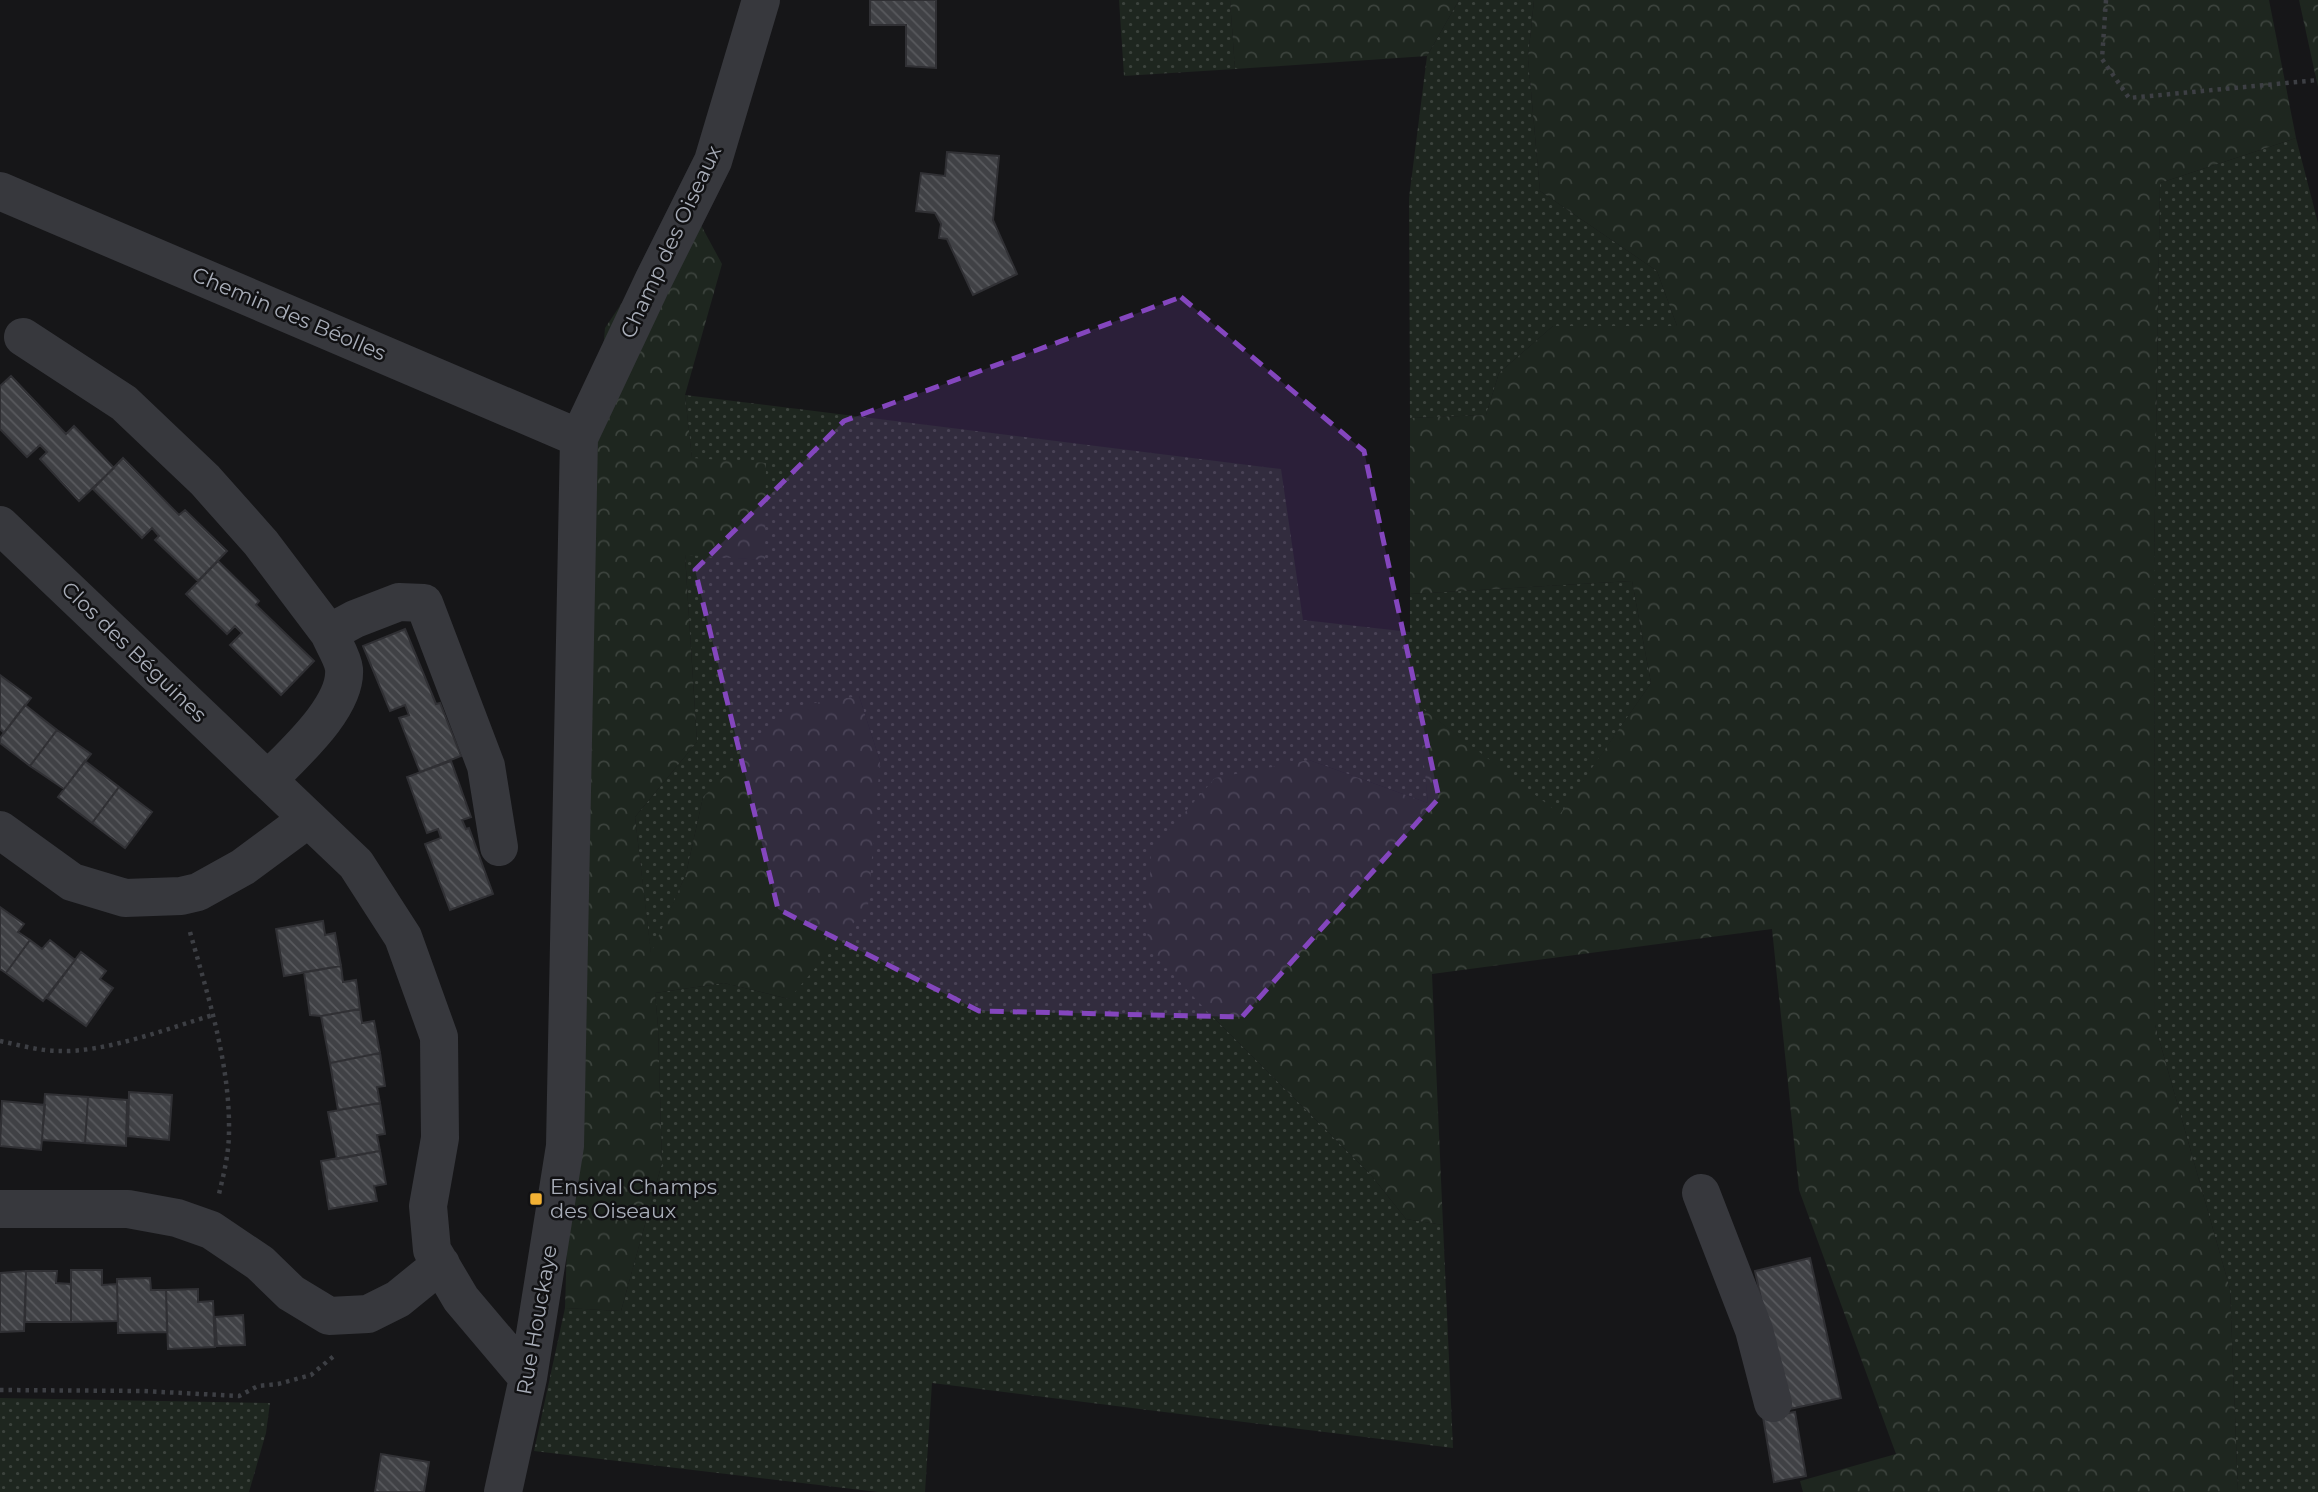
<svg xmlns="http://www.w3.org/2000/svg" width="2318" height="1492" viewBox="0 0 2318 1492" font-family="Montserrat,sans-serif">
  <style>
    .green { fill: url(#green-dots) }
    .forest { fill: url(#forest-crowns) }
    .building { fill: url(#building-back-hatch); stroke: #303034; stroke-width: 2 }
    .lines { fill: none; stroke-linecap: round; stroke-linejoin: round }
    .path { stroke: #3d3f44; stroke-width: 4.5; stroke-dasharray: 3.5 5; stroke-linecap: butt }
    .minor { stroke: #37383d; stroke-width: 38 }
    .marked { fill: #8446be; fill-opacity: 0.2; stroke: #8446be; stroke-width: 5; stroke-dasharray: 14 9; stroke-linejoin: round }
    .poi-dot { fill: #f2b134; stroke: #111113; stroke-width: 2.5 }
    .labels { text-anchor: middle; stroke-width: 5; stroke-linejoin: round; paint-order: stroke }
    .street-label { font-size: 21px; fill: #a8adb8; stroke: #111113 }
    .poi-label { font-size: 21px; fill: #a8adb8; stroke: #111113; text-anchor: start }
  </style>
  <defs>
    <pattern id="green-dots" width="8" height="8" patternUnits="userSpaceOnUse" patternTransform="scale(1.75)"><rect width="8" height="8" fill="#1e261f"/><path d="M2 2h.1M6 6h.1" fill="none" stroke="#3c433d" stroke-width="1.8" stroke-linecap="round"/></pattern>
    <pattern id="forest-crowns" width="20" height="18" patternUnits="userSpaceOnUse" patternTransform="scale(1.75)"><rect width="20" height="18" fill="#1e261f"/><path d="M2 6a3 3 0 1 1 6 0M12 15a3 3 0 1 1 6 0" fill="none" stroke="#3c433d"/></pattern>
    <pattern id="building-back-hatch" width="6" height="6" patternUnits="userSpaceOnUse" patternTransform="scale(1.75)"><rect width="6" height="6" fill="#404145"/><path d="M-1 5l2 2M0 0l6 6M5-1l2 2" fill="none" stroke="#595a5e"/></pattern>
  </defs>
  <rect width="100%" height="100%" fill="#161618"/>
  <!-- green -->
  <path class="green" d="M1119,0H1230L1235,69L1124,76Z
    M1459,0H1534L1528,58L1540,191L1657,271L1677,326H1553L1499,373L1486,415L1410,418L1409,198L1427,56Z
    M2296,138L2318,223V1492H2238L2230,1289L2155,1025L2154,567L2160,183Z
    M685,395L1281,469L1303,620L1410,632V594L1632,581L1651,683L1560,815L1419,706L1428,803L1309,760L1206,1010L1371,1175L1406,1219L1443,1225L1453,1448L932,1383L925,1492H878L534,1451L565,1308L621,1311L662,1163L658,1027L655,993L724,983L789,999L880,761L859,696L703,797L686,874L651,955L635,817L697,742L685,554L764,560L692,459Z
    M0,1398L270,1403L266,1433L249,1492H0Z"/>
  <!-- forest -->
  <path class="forest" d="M1230,0H1459L1427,56L1235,69Z
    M1534,0H2269L2296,138L2160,183L2154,567L2155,1025L2230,1289L2238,1492H1803L1800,1481L1896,1454L1799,1190L1772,929L1432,974L1443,1225L1406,1219L1371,1175L1206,1010L1147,947L1151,851L1215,778L1309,760L1428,803L1418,705L1560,814L1651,683L1632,581L1410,594V418L1486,415L1499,373L1553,326H1677L1657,271L1540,191L1528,58Z
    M2299,0H2318V87Z
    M689,203L722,264L685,395L692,458L766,463L765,560L685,555L697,742L635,817L651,953L686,874L703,797L796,706L859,696L880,761L868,906L789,999L724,983L655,993L658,1027L662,1163L621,1311L565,1308L588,559L595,440L605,328Z"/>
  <!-- building -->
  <path class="building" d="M870,0H936V68L906,66V25H870Z
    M947,152L999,156L993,220L1017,274L973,295L947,239L939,238L941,224L935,213L916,211L921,173L945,176Z
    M11,376L66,434L74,426L114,468L79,501L40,459L47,452L40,445L27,457L0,429V386Z
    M123,458L179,515L185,510L227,551L198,581L155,540L159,536L152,528L142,538L93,489Z
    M218,561L259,601L256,605L314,661L281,695L230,645L242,633L235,626L227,634L186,594Z
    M405,629L436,704L440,703L461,756L420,772L399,718L409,715L405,705L390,711L363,646Z
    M0,675L31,698L4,733L0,729Z
    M25,705L57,730L30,766L0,743V738Z
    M57,730L91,754L64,789L30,766Z
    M85,761L119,787L92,823L58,797Z
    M451,761L471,817L462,820L466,829L469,828L493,894L450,910L425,844L441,838L438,829L427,833L407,777Z
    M119,787L152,812L125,848L92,823Z
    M0,907L24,924L18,932L30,940L6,973L0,969Z
    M323,921L325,935L335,933L341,966L284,976L276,929Z
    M30,940L42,949L50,940L75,960L43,1001L6,973Z
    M81,952L106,971L100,979L113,988L86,1026L47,998Z
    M341,966L343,982L356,980L360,1009L321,1016L310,1015L304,972Z
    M360,1009L362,1023L374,1021L380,1053L330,1063L321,1016Z
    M380,1053L385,1086L377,1087L380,1103L338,1110L330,1063Z
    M129,1092L172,1095L169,1140L128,1136Z
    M45,1094L88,1097L85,1143L42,1140Z
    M88,1097L127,1100L126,1146L85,1143Z
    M2,1101L45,1105L41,1150L0,1146Z
    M380,1103L385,1134L377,1135L380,1151L337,1159L328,1112Z
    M380,1151L386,1184L374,1186L377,1201L329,1209L321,1161Z
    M1810,1258L1841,1398L1785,1410L1755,1271Z
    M71,1270H102V1285L117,1284L118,1321L71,1322Z
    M26,1271L24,1331L0,1332V1273Z
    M26,1271H57L56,1283L71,1284V1322H25Z
    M150,1278L151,1290H166L167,1332L118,1333L117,1279Z
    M198,1289V1302L213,1301L215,1347L168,1349L166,1290Z
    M243,1315L245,1345L217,1346L215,1317Z
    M1795,1412L1806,1476L1774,1482L1763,1417Z
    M381,1454L429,1462L424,1492H375Z"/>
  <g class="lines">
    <!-- path -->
    <path class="path" d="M2106,0L2102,59L2129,98L2318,80
      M190,932C208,996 230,1064 229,1131C229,1153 224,1173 219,1194
      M0,1041C19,1045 40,1051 59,1051C104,1053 169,1028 213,1015
      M0,1390L143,1391L239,1396L258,1386L278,1384L311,1375L335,1355"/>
    <!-- minor -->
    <path class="minor" d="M0,191L579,438
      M23,337L124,403L205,480L261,543L329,633
      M0,525L356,864L403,937L439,1037L440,1138L428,1206L432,1250L461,1299L528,1378
      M268,780C293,754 347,707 344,669C343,658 333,643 329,633L355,619L399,602L424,603L486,766L499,847
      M0,830L72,882L125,898L181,896L198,892L243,867L308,819
      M1701,1193L1754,1330L1773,1403
      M0,1209H128L177,1218L211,1230L260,1263L291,1293L329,1316L368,1314L398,1299L441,1264
      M503,1492L528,1378L565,1146L579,438L653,281L713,161L761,0"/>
  </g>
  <!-- marked area -->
  <path class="marked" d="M1181,297L1364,451L1439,798L1242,1017L979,1011L778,909L695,570L844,421Z"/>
  <!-- markers -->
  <rect class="poi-dot" x="529" y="1192" width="14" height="14" rx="3.5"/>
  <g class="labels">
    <!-- street labels -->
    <g class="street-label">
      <text transform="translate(671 242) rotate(-65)" y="7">Champ des Oiseaux</text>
      <text transform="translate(289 314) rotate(23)" y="7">Chemin des Béolles</text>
      <text transform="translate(134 652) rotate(44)" y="7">Clos des Béguines</text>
      <text transform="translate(537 1320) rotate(-80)" y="7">Rue Houckaye</text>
    </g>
    <!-- poi labels -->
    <g class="poi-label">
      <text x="550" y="1194">Ensival Champs<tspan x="550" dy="24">des Oiseaux</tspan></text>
    </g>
  </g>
</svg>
